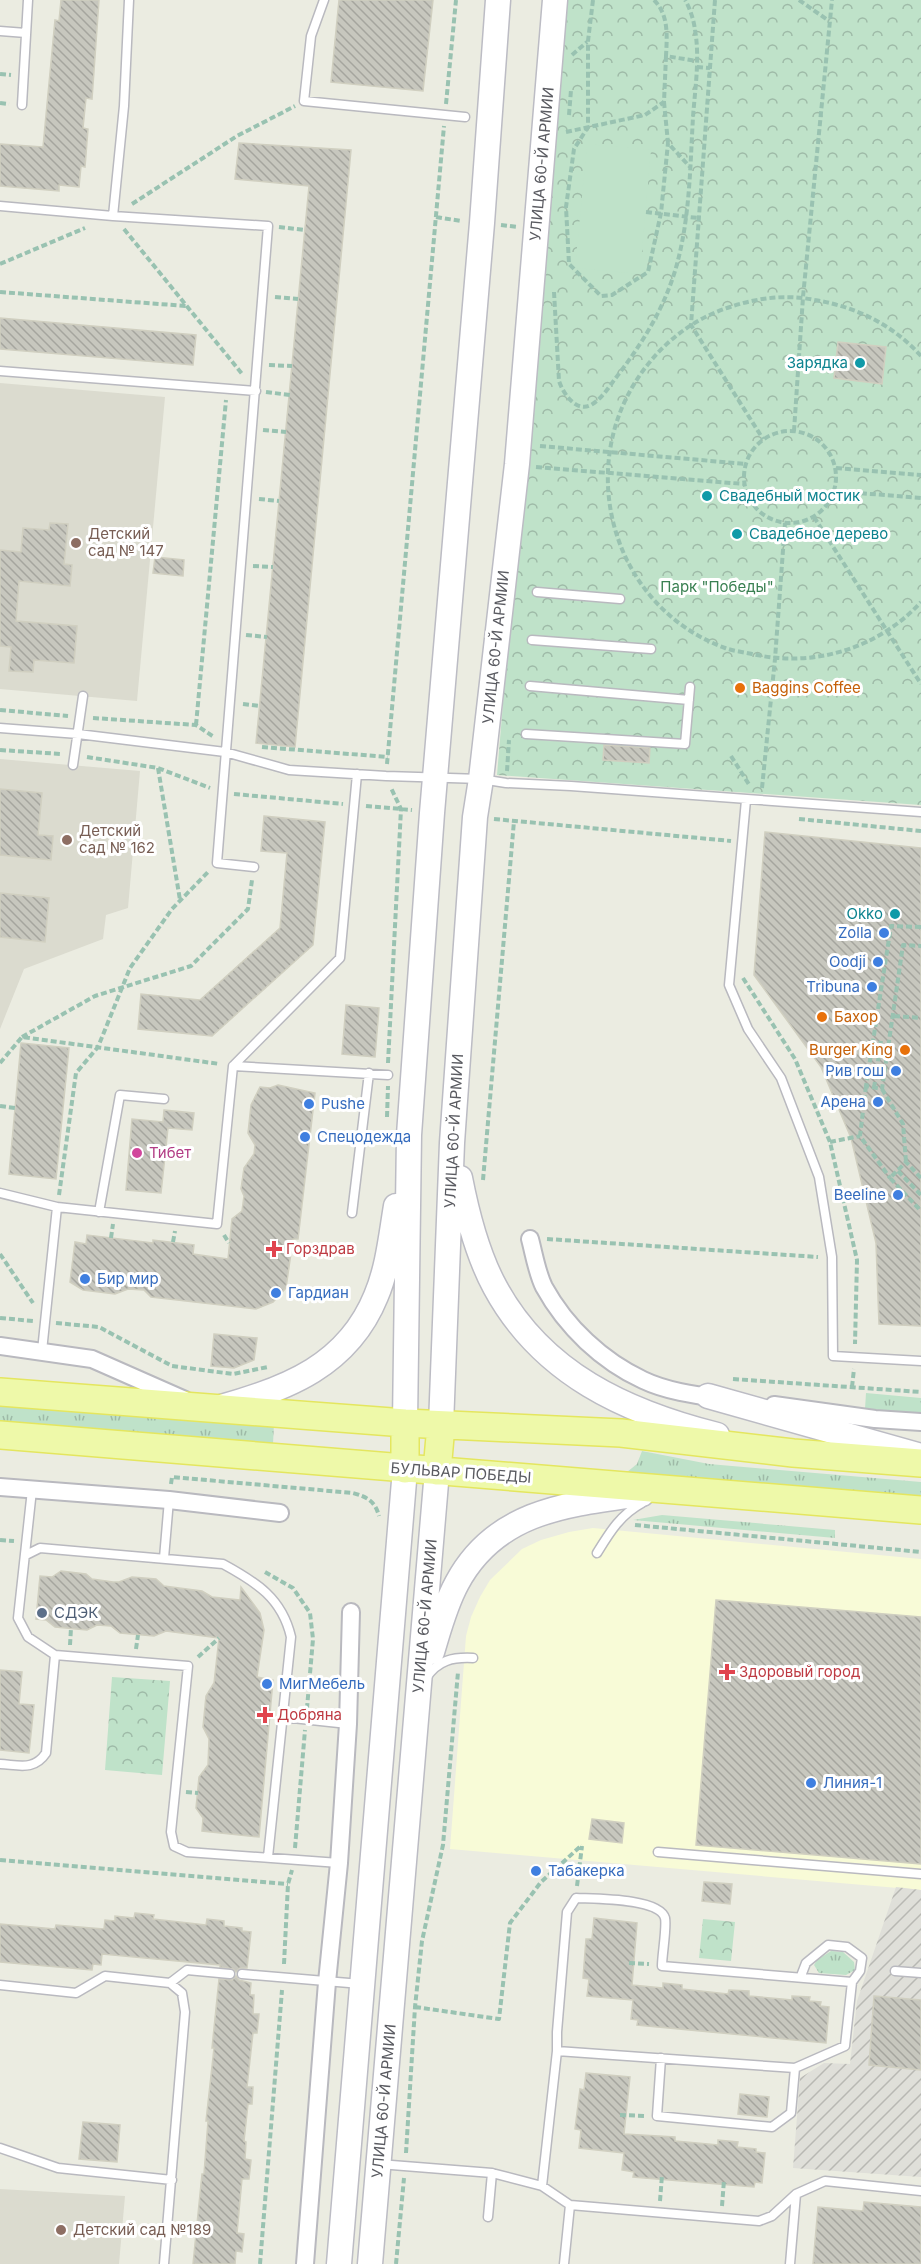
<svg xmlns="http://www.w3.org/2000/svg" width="921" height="2264" viewBox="0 0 921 2264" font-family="Inter,sans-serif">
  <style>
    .commercial { fill: #f8fbd7 }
    .industrial { fill: url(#industrial-furrows) }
    .education { fill: #dbdbcf }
    .grass { fill: url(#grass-tufts) }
    .forest { fill: url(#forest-crowns) }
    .garden { fill: #bfe2c9 }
    .building { fill: url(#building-back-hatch); stroke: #d0cfc0; stroke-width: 1.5 }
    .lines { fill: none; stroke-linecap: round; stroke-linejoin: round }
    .lane-casing { stroke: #b9b9bf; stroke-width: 11 }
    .street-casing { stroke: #b9b9bf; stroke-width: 20 }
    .secondary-casing { stroke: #bcbcc4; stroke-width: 27 }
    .primary-casing { stroke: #e4e65f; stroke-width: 30 }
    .path { stroke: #99c2b1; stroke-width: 4; stroke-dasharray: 6 3; stroke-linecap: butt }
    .lane { stroke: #fff; stroke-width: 8 }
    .street { stroke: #fff; stroke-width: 16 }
    .secondary { stroke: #fff; stroke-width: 24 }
    .primary { stroke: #eef9a9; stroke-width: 27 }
    .culture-dot { fill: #0f9aa8; stroke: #fff; stroke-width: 2 }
    .education-dot { fill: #8d6e63; stroke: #fff; stroke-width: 2 }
    .food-dot { fill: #e8710a; stroke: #fff; stroke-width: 2 }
    .shop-dot { fill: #3f7fe0; stroke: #fff; stroke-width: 2 }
    .hotel-dot { fill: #d1479c; stroke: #fff; stroke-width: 2 }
    .health-dot { fill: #e0444e; stroke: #fff; stroke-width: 2 }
    .service-dot { fill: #5c6f8a; stroke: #fff; stroke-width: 2 }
    .labels { text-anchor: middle; stroke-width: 6; stroke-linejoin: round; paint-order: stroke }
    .street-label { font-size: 15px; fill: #5a5b61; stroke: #fff }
    .culture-label { font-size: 15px; fill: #0d838f; stroke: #fff; text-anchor: end }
    .education-label { font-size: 15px; fill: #785e54; stroke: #fff; text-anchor: start }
    .park-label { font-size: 15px; fill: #3a8052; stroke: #fff }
    .food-label { font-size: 15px; fill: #c56008; stroke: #fff; text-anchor: start }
    .shop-label { font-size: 15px; fill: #366cbe; stroke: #fff; text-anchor: start }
    .hotel-label { font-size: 15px; fill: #b23c85; stroke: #fff; text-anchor: start }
    .health-label { font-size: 15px; fill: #be3a42; stroke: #fff; text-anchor: start }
    .service-label { font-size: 15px; fill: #4e5e75; stroke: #fff; text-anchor: start }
  </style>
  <defs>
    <pattern id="industrial-furrows" width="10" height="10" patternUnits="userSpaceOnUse" patternTransform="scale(1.5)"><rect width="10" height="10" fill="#dfdfd9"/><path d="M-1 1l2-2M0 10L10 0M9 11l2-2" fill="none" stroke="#b8b8b3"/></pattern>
    <pattern id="grass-tufts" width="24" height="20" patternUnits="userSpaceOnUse" patternTransform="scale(1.5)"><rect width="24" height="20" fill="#bfe2c9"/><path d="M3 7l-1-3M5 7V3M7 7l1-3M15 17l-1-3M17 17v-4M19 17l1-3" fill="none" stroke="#9ebaa7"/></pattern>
    <pattern id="forest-crowns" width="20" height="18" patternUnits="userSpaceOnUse" patternTransform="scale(1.5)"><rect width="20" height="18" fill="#bfe2c9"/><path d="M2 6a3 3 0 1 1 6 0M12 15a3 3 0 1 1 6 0" fill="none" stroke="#9ebaa7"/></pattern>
    <pattern id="building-back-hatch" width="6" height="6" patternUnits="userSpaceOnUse" patternTransform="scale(1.5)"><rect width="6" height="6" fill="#c7c7be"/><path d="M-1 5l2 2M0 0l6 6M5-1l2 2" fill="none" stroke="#a5a59e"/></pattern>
  </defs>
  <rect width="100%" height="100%" fill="#ebece1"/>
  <!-- commercial -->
  <path class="commercial" d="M593,1528L921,1559V1890L450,1849L466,1636L471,1617L480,1597L490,1580L522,1549L541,1540L569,1532Z"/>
  <!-- industrial -->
  <path class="industrial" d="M896,1887L921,1890V2177L793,2168L800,2078L824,2063L850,2064L857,2001Z"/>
  <!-- education -->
  <path class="education" d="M0,383L165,397L137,701L0,689Z
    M0,759L140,771L128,908L106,915L103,939L24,969L0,1029Z
    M0,2189L125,2196L119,2264H0Z"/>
  <!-- grass -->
  <path class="grass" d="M866,1393L921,1398V1413L865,1409Z
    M0,1402L274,1423L273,1444L0,1421Z
    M642,1451L709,1464L921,1482V1496L627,1472L637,1464Z
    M662,1515L835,1530V1538L633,1520Z
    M831,1951L843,1952L854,1962L855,1970L846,1975L819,1973L814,1965L817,1960Z"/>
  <!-- forest -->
  <path class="forest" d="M562,0H921V805L497,775Z
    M112,1677L170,1681L162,1775L105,1770Z
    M703,1919L735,1922L731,1961L699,1958Z"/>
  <!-- garden -->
  <path class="garden" d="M587,144L651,150L640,274L575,268Z"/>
  <!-- building -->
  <path class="building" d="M61,0H99L92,99L86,98L83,128L88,129L85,167L81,166L79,187L59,185V191L0,186V144L43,147L55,20L59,21Z
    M339,0H433L423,91L331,82Z
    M239,143L351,150L295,747L256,743L309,186L235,179Z
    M0,318L196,335L193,365L0,349Z
    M838,342L886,347L882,384L834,378Z
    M50,523L68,524L64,564L72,565L70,586L19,581L16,621L77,626L74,663L34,660L33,672L9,671L11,647L0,646V550L21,552L23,528L49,530Z
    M155,557L184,560L183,576L153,573Z
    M604,745L650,748L649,763L603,760Z
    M0,789L42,793L38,835L53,836L51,860L0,855Z
    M264,816L325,822L313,945L212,1036L138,1029L141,994L200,1000L280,928L287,853L261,851Z
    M765,832L921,848V1326L879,1324L876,1243L851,1138L821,1067L754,975Z
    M0,893L49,898L45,942L0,937Z
    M346,1005L379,1008L375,1057L342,1054Z
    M21,1043L69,1048L56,1179L9,1174Z
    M278,1085L315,1093L298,1239H293L286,1288L273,1302L256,1309L151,1297L144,1290L128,1289L115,1294L83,1290L70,1282L75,1242L86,1244L87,1235L153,1243V1240L194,1245L193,1254L228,1259L232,1219L242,1211L244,1196L241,1189L244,1168L254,1154L255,1145L248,1133L251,1105L260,1087L270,1088Z
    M164,1110L194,1113L192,1130L168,1128L161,1193L126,1190L132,1119L163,1122Z
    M214,1334L257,1338L254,1360L234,1368L211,1366Z
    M61,1571L86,1574L92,1579L113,1582H119L132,1577L156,1579L164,1586L202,1591L212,1597L240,1600L241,1587L260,1613L264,1630L257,1677L273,1680L259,1837L202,1831L203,1818L196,1808L199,1777L208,1765L209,1739L203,1727L206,1696L214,1683L219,1638L166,1631L154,1636L120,1633L111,1626L97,1625L87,1630L55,1627L46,1620L36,1619L40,1576L52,1577Z
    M716,1600L921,1617V1864L696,1845Z
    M0,1670L22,1672L19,1704L34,1705L29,1753L0,1750Z
    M592,1819L624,1823L622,1843L589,1839Z
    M704,1882L732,1884L730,1904L702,1901Z
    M135,1913L154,1915L153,1919L206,1925L207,1919L224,1921V1926L242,1928V1931L251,1932L247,1968H240L236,1972L233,1969L220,1967V1965L102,1954L101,1965L93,1964L92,1970L0,1962V1924L55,1929L56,1925L104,1929L105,1920L115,1921V1916L134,1918Z
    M594,1918L637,1923L632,1985L663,1988V1983L682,1985V1989L728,1994L729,1990L749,1991V1996L782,1999L792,2000V1996L810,1997L809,2001L821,2002L820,2006L829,2007L826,2043L637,2025L638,2020L631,2019L633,2000L587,1996L589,1979L583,1978L586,1939H592Z
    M236,1976L239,1980L251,1983L250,1995H254L253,2014H259L257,2033H253L247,2087H253L252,2104H248L244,2141L246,2142L245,2159L251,2160L249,2179H242L237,2233L244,2234L242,2252L236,2251L235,2264H193L202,2174H204L208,2121H206L214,2048H212L219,1979L232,1980Z
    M874,1996L921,2000V2070L869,2065Z
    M586,2073L630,2077L624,2134L675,2137V2141L708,2144L718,2145V2140L738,2142L737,2147L756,2149V2152L765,2153L762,2183L755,2182L754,2187L633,2177L634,2172L622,2170L624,2153L579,2148L581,2130L575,2129L580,2089L584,2090Z
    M740,2094L769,2097L767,2117L738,2114Z
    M83,2122L120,2125L117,2162L79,2159Z
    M864,2202L921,2207V2264H813L818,2207L863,2211Z"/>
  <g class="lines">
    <!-- lane casing -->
    <g class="lane-casing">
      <path id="lane" d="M129,0L124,106L113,216L268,226L217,863L254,867
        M324,0L311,36L304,101L465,117
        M0,31L26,33
        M22,105L28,0
        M0,206L113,216
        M0,371L256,391
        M537,592L620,599
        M532,640L651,649
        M530,686L689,700
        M0,728L78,734L225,752L289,770L386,776L481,779L506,783L571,786L921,812
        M526,734L685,744L690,687
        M73,765L83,696
        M746,800L729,985L748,1029L781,1078L819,1177L832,1257L833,1356L921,1361
        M233,1066L388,1075
        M0,1193L57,1207
        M99,1212L120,1095L164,1099
        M352,1213L369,1073
        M42,1351L57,1207L217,1224L233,1066L340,958L357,774
        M32,1490L18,1618L28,1637L55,1655L188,1666L171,1832L174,1846L187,1852L339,1863
        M597,1553C610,1532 620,1515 642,1503
        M26,1555L40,1548L223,1564C256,1582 282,1598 291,1637L268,1857
        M164,1558L169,1500
        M426,1678C438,1660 453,1657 473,1658
        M283,1717L348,1724
        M0,1764C19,1765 34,1771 46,1753L55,1655
        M658,1852L921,1874
        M895,1971L921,1973
        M242,1974L361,1984
        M801,1976L806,1963L828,1945L847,1947L862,1958L860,1971L852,1982
        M170,1983L187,1970L230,1974
        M0,1985L76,1993L105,1976L170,1983L182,1993L185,2012L164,2264
        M661,2058L657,2116L772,2127L791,2113L795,2068
        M0,2148L58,2168L172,2180
        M379,2164L492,2173L542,2186L570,2205L759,2221L772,2216L796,2194L825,2181L921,2191
        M542,2186L557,2051V2032L567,1912L576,1898C595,1899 659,1898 665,1918C667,1927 662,1955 662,1966L852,1982L845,2046L795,2068L557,2051
        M488,2217L492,2173
        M564,2264L570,2205
        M790,2264L796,2194"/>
    </g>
    <!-- street casing -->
    <g class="street-casing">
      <path id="street" d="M530,1239C534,1254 537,1273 544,1287C566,1327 602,1361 643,1380C666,1391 694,1395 719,1398
        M0,1346L92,1359L185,1400
        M774,1405L875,1419L921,1422
        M0,1487L169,1500L280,1513
        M305,2264L327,1982L339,1863L348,1724L351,1612"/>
    </g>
    <!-- secondary casing -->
    <g class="secondary-casing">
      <path id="secondary" d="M460,1178C467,1214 477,1254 495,1287C542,1374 626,1412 717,1435
        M708,1396L921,1456
        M221,1407C287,1389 348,1365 376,1296C388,1268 391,1236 396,1206
        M405,1423L409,1135L432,813L482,223L498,0
        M441,1425L452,1143L475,817L481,779L517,464L555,0
        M432,1652C439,1629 445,1605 457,1583C496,1510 569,1504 642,1494
        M339,2264L405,1469
        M370,2264L437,1471"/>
    </g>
    <!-- primary casing -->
    <g class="primary-casing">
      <path id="primary" d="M0,1392L405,1423L621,1433L793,1453L921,1463
        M405,1423V1469
        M0,1435L921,1510
        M437,1471L441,1425"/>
    </g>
    <!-- path -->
    <path class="path" d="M593,0L588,41V127L574,149L566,207L569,264L601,296L612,295L648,272L661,213L668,143
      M654,0C669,15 667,36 666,56L696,61
      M715,0L691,325L763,439
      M799,0L829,21
      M572,55L587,42
      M697,67L710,68
      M0,74L11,75
      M664,102L668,143L690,167
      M0,103L9,104
      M446,104L456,0
      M569,115L571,90
      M566,132L645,115L664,102L666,56
      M132,204L237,136L295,106
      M646,212L698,218
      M436,217L461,221
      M501,225L518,227
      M279,227L305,230
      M124,229L243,375
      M0,264L85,228
      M0,292L186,306
      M554,292L559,381C563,393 576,413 591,405C603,398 610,385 618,375C643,342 663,310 675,271C690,221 690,168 693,117C695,89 700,58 695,30C694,21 690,8 685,0
      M275,297L298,299
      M921,356C892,324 856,307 815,300C786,294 757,298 730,307C698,317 670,337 649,363C571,458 608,605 725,648C733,651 743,652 752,654C813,668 878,649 921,602
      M269,365L292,366
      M266,392L290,395
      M263,430L286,432
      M794,431L803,297L832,0
      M744 477a46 46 0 1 1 92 0a46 46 0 1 1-92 0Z
      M540,446L746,464
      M536,467L744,484
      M836,468L921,475
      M834,491L921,498
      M259,499L279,501
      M814,517L921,684
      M253,566L273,567
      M246,635L267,637
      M243,704L260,706
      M0,710L68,716
      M93,718L196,725L214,737
      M196,725L226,400
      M262,747L388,757
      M0,750L61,754
      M731,756L750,786
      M87,757L158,768L210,788
      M387,764L444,126
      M158,768L180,900
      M507,771L509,740
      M762,788L775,659L785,523
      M234,794L343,804
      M366,806L412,810
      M494,819L731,841
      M799,819L921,831
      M921,927L891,926L866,1086L882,1089L903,945L921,946
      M743,978L795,1059L830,1142L857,1260L855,1344
      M894,1016L921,1018
      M22,1037L95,996L191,966L248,909L252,880
      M0,1063L22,1037L220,1064
      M388,1063L401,809L391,788
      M866,1086L860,1136L890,1178
      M874,1088L881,1041
      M882,1089L903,1124L906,1162
      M0,1106L15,1108
      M387,1117L388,1086
      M830,1142L860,1136
      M898,1171L921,1195
      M921,1178L906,1162L890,1178L921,1211
      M483,1180L514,821
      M59,1195L76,1073L98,1047L130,968L172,909L209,871
      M224,1235L229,1243
      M111,1238L113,1224
      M547,1239L818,1257
      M173,1242L175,1231
      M0,1254L33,1303
      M0,1318L33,1321
      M56,1323L99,1327L172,1366L233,1374L268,1367
      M733,1379L921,1392
      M852,1387L854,1369
      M171,1484L172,1477L353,1493C367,1497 375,1501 379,1516
      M635,1525L921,1552
      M0,1540L14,1541
      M265,1572L293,1588L310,1613L313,1639L307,1708
      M70,1645L71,1628
      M136,1649L138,1635
      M198,1657L219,1638
      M186,1792L198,1793
      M295,1848L305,1730
      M0,1860L288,1884
      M577,1886L582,1846
      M629,1963L649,1964
      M284,1964L288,1884L292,1870
      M415,2007L499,2019L510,1923L541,1882L582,1845
      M620,2115L646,2116
      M406,2153L415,2007L422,1941L443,1845L458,1672
      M660,2201L662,2175
      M722,2206L724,2180
      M260,2264L282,1990
      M396,2264L404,2178"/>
    <!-- lane -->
    <use href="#lane" class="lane"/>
    <!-- street -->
    <use href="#street" class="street"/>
    <!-- secondary -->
    <use href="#secondary" class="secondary"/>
    <!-- primary -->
    <use href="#primary" class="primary"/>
  </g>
  <!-- markers -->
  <g class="culture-dot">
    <circle cx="860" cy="363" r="6"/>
    <circle cx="707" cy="496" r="6"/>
    <circle cx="737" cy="534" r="6"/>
    <circle cx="895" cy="914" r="6"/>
  </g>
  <g class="education-dot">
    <circle cx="76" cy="543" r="6"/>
    <circle cx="67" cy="840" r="6"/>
    <circle cx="61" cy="2230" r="6"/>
  </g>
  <g class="food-dot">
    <circle cx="740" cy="688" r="6"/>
    <circle cx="822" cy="1017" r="6"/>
    <circle cx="905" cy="1050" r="6"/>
  </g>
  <g class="shop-dot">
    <circle cx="884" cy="933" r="6"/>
    <circle cx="878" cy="962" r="6"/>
    <circle cx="872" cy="987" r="6"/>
    <circle cx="896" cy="1071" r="6"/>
    <circle cx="878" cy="1102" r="6"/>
    <circle cx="309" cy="1104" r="6"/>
    <circle cx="305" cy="1137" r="6"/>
    <circle cx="898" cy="1195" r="6"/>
    <circle cx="85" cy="1279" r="6"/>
    <circle cx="276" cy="1293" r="6"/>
    <circle cx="267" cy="1684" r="6"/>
    <circle cx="811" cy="1783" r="6"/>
    <circle cx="536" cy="1871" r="6"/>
  </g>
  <circle class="hotel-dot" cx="137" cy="1153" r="6"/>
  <g class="health-dot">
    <path d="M271 1240h6v6h6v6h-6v6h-6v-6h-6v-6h6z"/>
    <path d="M724 1663h6v6h6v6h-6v6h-6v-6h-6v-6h6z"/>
    <path d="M262 1706h6v6h6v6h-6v6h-6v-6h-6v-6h6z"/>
  </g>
  <circle class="service-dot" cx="42" cy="1613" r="6"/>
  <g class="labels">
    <!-- street labels -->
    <g class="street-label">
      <text transform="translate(542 164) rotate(-85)" y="5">УЛИЦА 60-Й АРМИИ</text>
      <text transform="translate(496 647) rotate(-84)" y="5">УЛИЦА 60-Й АРМИИ</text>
      <text transform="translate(454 1131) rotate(-87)" y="5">УЛИЦА 60-Й АРМИИ</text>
      <text transform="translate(461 1473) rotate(4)" y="5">БУЛЬВАР ПОБЕДЫ</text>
      <text transform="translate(425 1616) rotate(-85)" y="5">УЛИЦА 60-Й АРМИИ</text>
      <text transform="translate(384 2101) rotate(-85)" y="5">УЛИЦА 60-Й АРМИИ</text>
    </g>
    <!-- culture labels -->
    <g class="culture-label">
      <text x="848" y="368">Зарядка</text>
      <text x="719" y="501" text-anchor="start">Свадебный мостик</text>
      <text x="749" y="539" text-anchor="start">Свадебное дерево</text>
      <text x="883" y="919">Okko</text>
    </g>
    <!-- education labels -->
    <g class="education-label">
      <text x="88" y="539">Детский<tspan x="88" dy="17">сад № 147</tspan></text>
      <text x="79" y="836">Детский<tspan x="79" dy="17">сад № 162</tspan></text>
      <text x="73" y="2235">Детский сад №189</text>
    </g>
    <!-- park labels -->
    <g class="park-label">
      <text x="717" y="592">Парк "Победы"</text>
    </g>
    <!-- food labels -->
    <g class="food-label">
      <text x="752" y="693">Baggins Coffee</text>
      <text x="834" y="1022">Бахор</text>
      <text x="893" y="1055" text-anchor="end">Burger King</text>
    </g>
    <!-- shop labels -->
    <g class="shop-label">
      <text x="872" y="938" text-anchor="end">Zolla</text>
      <text x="866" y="967" text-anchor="end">Oodji</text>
      <text x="860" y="992" text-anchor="end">Tribuna</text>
      <text x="884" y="1076" text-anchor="end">Рив гош</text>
      <text x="866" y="1107" text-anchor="end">Арена</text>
      <text x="321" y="1109">Pushe</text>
      <text x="317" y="1142">Спецодежда</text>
      <text x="886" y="1200" text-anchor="end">Beeline</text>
      <text x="97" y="1284">Бир мир</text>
      <text x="288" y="1298">Гардиан</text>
      <text x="279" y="1689">МигМебель</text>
      <text x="823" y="1788">Линия-1</text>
      <text x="548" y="1876">Табакерка</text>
    </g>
    <!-- hotel labels -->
    <g class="hotel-label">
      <text x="149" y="1158">Тибет</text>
    </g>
    <!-- health labels -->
    <g class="health-label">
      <text x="286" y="1254">Горздрав</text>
      <text x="739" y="1677">Здоровый город</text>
      <text x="277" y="1720">Добряна</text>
    </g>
    <!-- service labels -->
    <g class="service-label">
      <text x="54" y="1618">СДЭК</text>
    </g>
  </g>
</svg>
